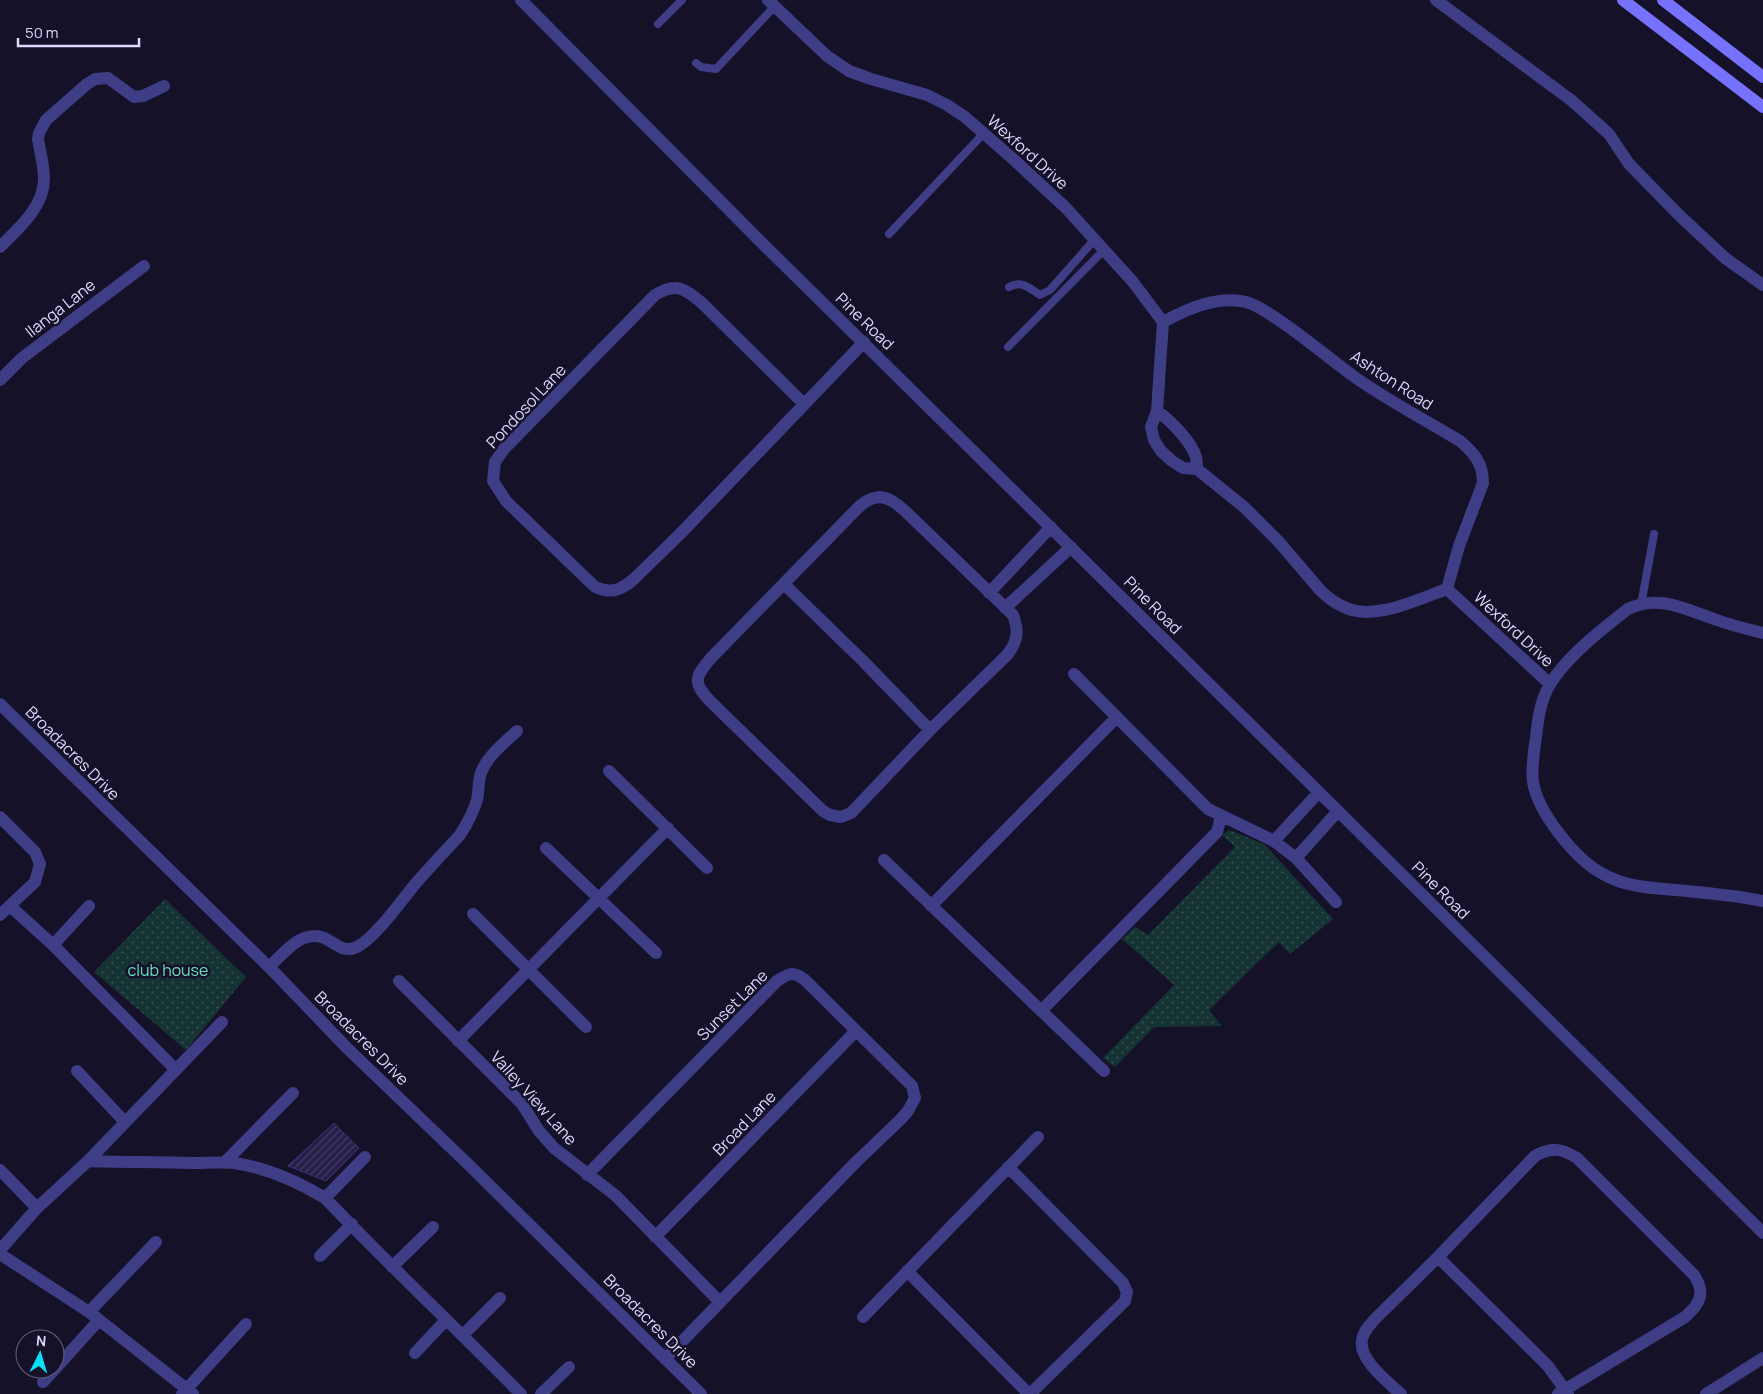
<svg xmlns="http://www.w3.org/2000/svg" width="1763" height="1394" viewBox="0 0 1763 1394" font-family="Manrope,sans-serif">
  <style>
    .grass { fill: url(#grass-dots) }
    .building { fill: url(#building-hatch); stroke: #3e2f75 }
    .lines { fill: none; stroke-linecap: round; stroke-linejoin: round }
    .lane { stroke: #403d87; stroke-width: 8 }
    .street { stroke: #403d87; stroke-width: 12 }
    .secondary { stroke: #7672fd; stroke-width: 12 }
    .labels { text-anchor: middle; stroke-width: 5; stroke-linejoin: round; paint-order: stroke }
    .street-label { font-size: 16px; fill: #ded9fe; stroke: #151129 }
    .park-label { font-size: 16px; fill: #65dfc1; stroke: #151129 }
  </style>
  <defs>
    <pattern id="grass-dots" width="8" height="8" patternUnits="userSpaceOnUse" patternTransform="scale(1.25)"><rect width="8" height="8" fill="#143332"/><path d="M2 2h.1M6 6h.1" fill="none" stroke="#365051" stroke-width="1.8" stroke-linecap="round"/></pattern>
    <pattern id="building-hatch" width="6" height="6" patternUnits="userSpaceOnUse" patternTransform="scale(1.25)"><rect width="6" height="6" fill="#261d49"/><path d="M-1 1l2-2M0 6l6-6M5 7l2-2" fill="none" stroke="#453d64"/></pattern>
  </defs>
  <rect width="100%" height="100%" fill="#151129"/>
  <!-- grass -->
  <path class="grass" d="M1229,830L1264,844L1333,919L1290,954L1279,942L1209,1010L1222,1026L1154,1027L1115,1067L1103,1058L1174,985L1122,939L1135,927L1148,935L1235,847L1222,835Z
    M165,899L246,977L186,1050L94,972Z"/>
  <!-- building -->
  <path class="building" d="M334,1123L359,1148L326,1181L288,1166Z"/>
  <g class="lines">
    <!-- lane -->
    <path class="lane" d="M658,24L682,0
      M696,63L701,67L716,69L774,7
      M889,234L984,133
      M1009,287C1022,280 1029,288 1040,295L1050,290L1095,239
      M1008,347L1104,250
      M1641,605L1654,534"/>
    <!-- street -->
    <path class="street" d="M521,0L761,242L1333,806L1763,1233
      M768,0L827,56L849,71L871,79L927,95L947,105L965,117L1012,158L1066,208L1133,282L1163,322L1157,411L1151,427L1154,440L1161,451L1172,461L1183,468L1197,469L1244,507L1279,542L1320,590C1326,596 1333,602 1342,606C1372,623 1418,599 1447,589
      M1436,0L1571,100L1609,134L1629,164L1680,216L1725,258L1763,285
      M0,247C18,229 44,207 44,179C44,165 40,152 38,139L39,133L46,120L87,84L95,79L108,78L134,97L143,96L164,86
      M1163,322C1187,309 1218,295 1246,302C1260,306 1271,315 1283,323C1308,340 1331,360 1356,378C1389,401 1425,420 1460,441C1474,453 1483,463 1483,483L1459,546L1447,589
      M0,380L22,358L144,266
      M804,404L702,303C684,288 676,282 655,295L504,449L495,462L493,481L506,501L594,586C610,595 622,590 635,578L681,533L864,342
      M1157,411C1170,420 1191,441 1196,457C1197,461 1197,465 1197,469
      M880,497C890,498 897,504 905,511L1013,615C1019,631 1018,641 1007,655L930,730L851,813L841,817L830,815L823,811L710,701C692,682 695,677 711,658L850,516C859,507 866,498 880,497Z
      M784,584L863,661L930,730
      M1447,589L1550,684
      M989,593L1051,527
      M1005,608L1071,547
      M1763,633C1746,629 1730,625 1714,619C1684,609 1659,594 1628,609C1602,629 1565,658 1549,686C1540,702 1538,719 1536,737C1534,751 1531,768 1533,782C1538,813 1576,860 1603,874C1625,887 1652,888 1676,890C1706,893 1734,895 1763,901
      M1074,674L1208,809L1274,841L1296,858L1336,902
      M0,704L274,972L347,1048L470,1166L701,1394
      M609,771L707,868
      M0,817L35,852L40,864L35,882L0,915
      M1274,841L1319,792
      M546,848L656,953
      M1296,858L1338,811
      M884,860L1104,1071
      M10,906L53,945L176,1070
      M931,906L1117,717
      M473,914L586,1027
      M53,945L89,906
      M269,967C279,958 291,943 304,938C330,928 336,957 357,947C375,938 402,900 416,883C430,867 445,851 460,835C467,824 473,813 477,800C479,791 478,781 481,773C487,756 504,743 517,731
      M399,981L522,1104L539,1131L554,1148L615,1195L720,1302
      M1041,1011L1217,832L1221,817
      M458,1041L668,828
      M77,1071L125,1122
      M88,1161C122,1162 156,1162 191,1163C208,1163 224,1161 240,1164C270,1169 300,1183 325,1198C389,1265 456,1328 521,1394
      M225,1162L293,1093
      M1008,1167L1123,1283L1127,1292L1125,1301L1030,1394
      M0,1170L37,1208
      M587,1175L777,981C789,973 793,971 805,980L912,1086L915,1098L908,1111L901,1119L855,1163L665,1359
      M325,1198L365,1157
      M655,1237L856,1031
      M0,1250L37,1208L88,1161L222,1022
      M0,1254L89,1312L193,1394
      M320,1256L352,1224
      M1438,1257L1548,1366L1568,1394
      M392,1267L433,1227
      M907,1271L1029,1394
      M89,1312L156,1242
      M863,1317L1038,1137
      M463,1335L500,1298
      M415,1353L446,1320
      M55,1369L99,1320
      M43,1382L55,1369
      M182,1394L246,1324
      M541,1394L569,1367
      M1401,1394C1388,1382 1358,1359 1362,1340C1363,1332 1369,1326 1374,1320L1438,1257L1535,1156C1552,1147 1561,1148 1577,1158L1694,1275C1706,1293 1700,1304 1685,1317L1558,1394
      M1706,1394L1763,1358"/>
    <!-- secondary -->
    <path class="secondary" d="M1623,0L1763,107
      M1663,0L1763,77"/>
  </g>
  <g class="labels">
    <!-- street labels -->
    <g class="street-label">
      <text transform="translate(1028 152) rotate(42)" y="6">Wexford Drive</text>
      <text transform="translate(60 308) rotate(-38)" y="6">Ilanga Lane</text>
      <text transform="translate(865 321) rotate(44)" y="6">Pine Road</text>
      <text transform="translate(1392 380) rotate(33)" y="6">Ashton Road</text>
      <text transform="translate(526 406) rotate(-47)" y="6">Pondosol Lane</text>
      <text transform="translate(1153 605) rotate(45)" y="6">Pine Road</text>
      <text transform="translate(1514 629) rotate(43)" y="6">Wexford Drive</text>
      <text transform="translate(73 753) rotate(45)" y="6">Broadacres Drive</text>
      <text transform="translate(1441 890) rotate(45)" y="6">Pine Road</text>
      <text transform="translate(732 1005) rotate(-45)" y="6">Sunset Lane</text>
      <text transform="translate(362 1038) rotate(45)" y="6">Broadacres Drive</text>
      <text transform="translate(534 1098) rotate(48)" y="6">Valley View Lane</text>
      <text transform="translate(744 1123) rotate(-46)" y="6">Broad Lane</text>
      <text transform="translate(651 1321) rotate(45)" y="6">Broadacres Drive</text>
    </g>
    <!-- park labels -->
    <g class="park-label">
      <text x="168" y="976">club house</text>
    </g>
  </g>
  <!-- north arrow -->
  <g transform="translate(40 1354) rotate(5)"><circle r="24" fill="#151129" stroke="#65617e"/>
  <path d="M0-4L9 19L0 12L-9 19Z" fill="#08e0fb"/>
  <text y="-8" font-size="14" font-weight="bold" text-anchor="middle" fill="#ded9fe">N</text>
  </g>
  <!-- scale -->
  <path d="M18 38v8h121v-8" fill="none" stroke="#ded9fe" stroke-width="2.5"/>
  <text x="25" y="38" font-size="15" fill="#ded9fe" stroke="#151129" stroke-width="4" paint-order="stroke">50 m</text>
</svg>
